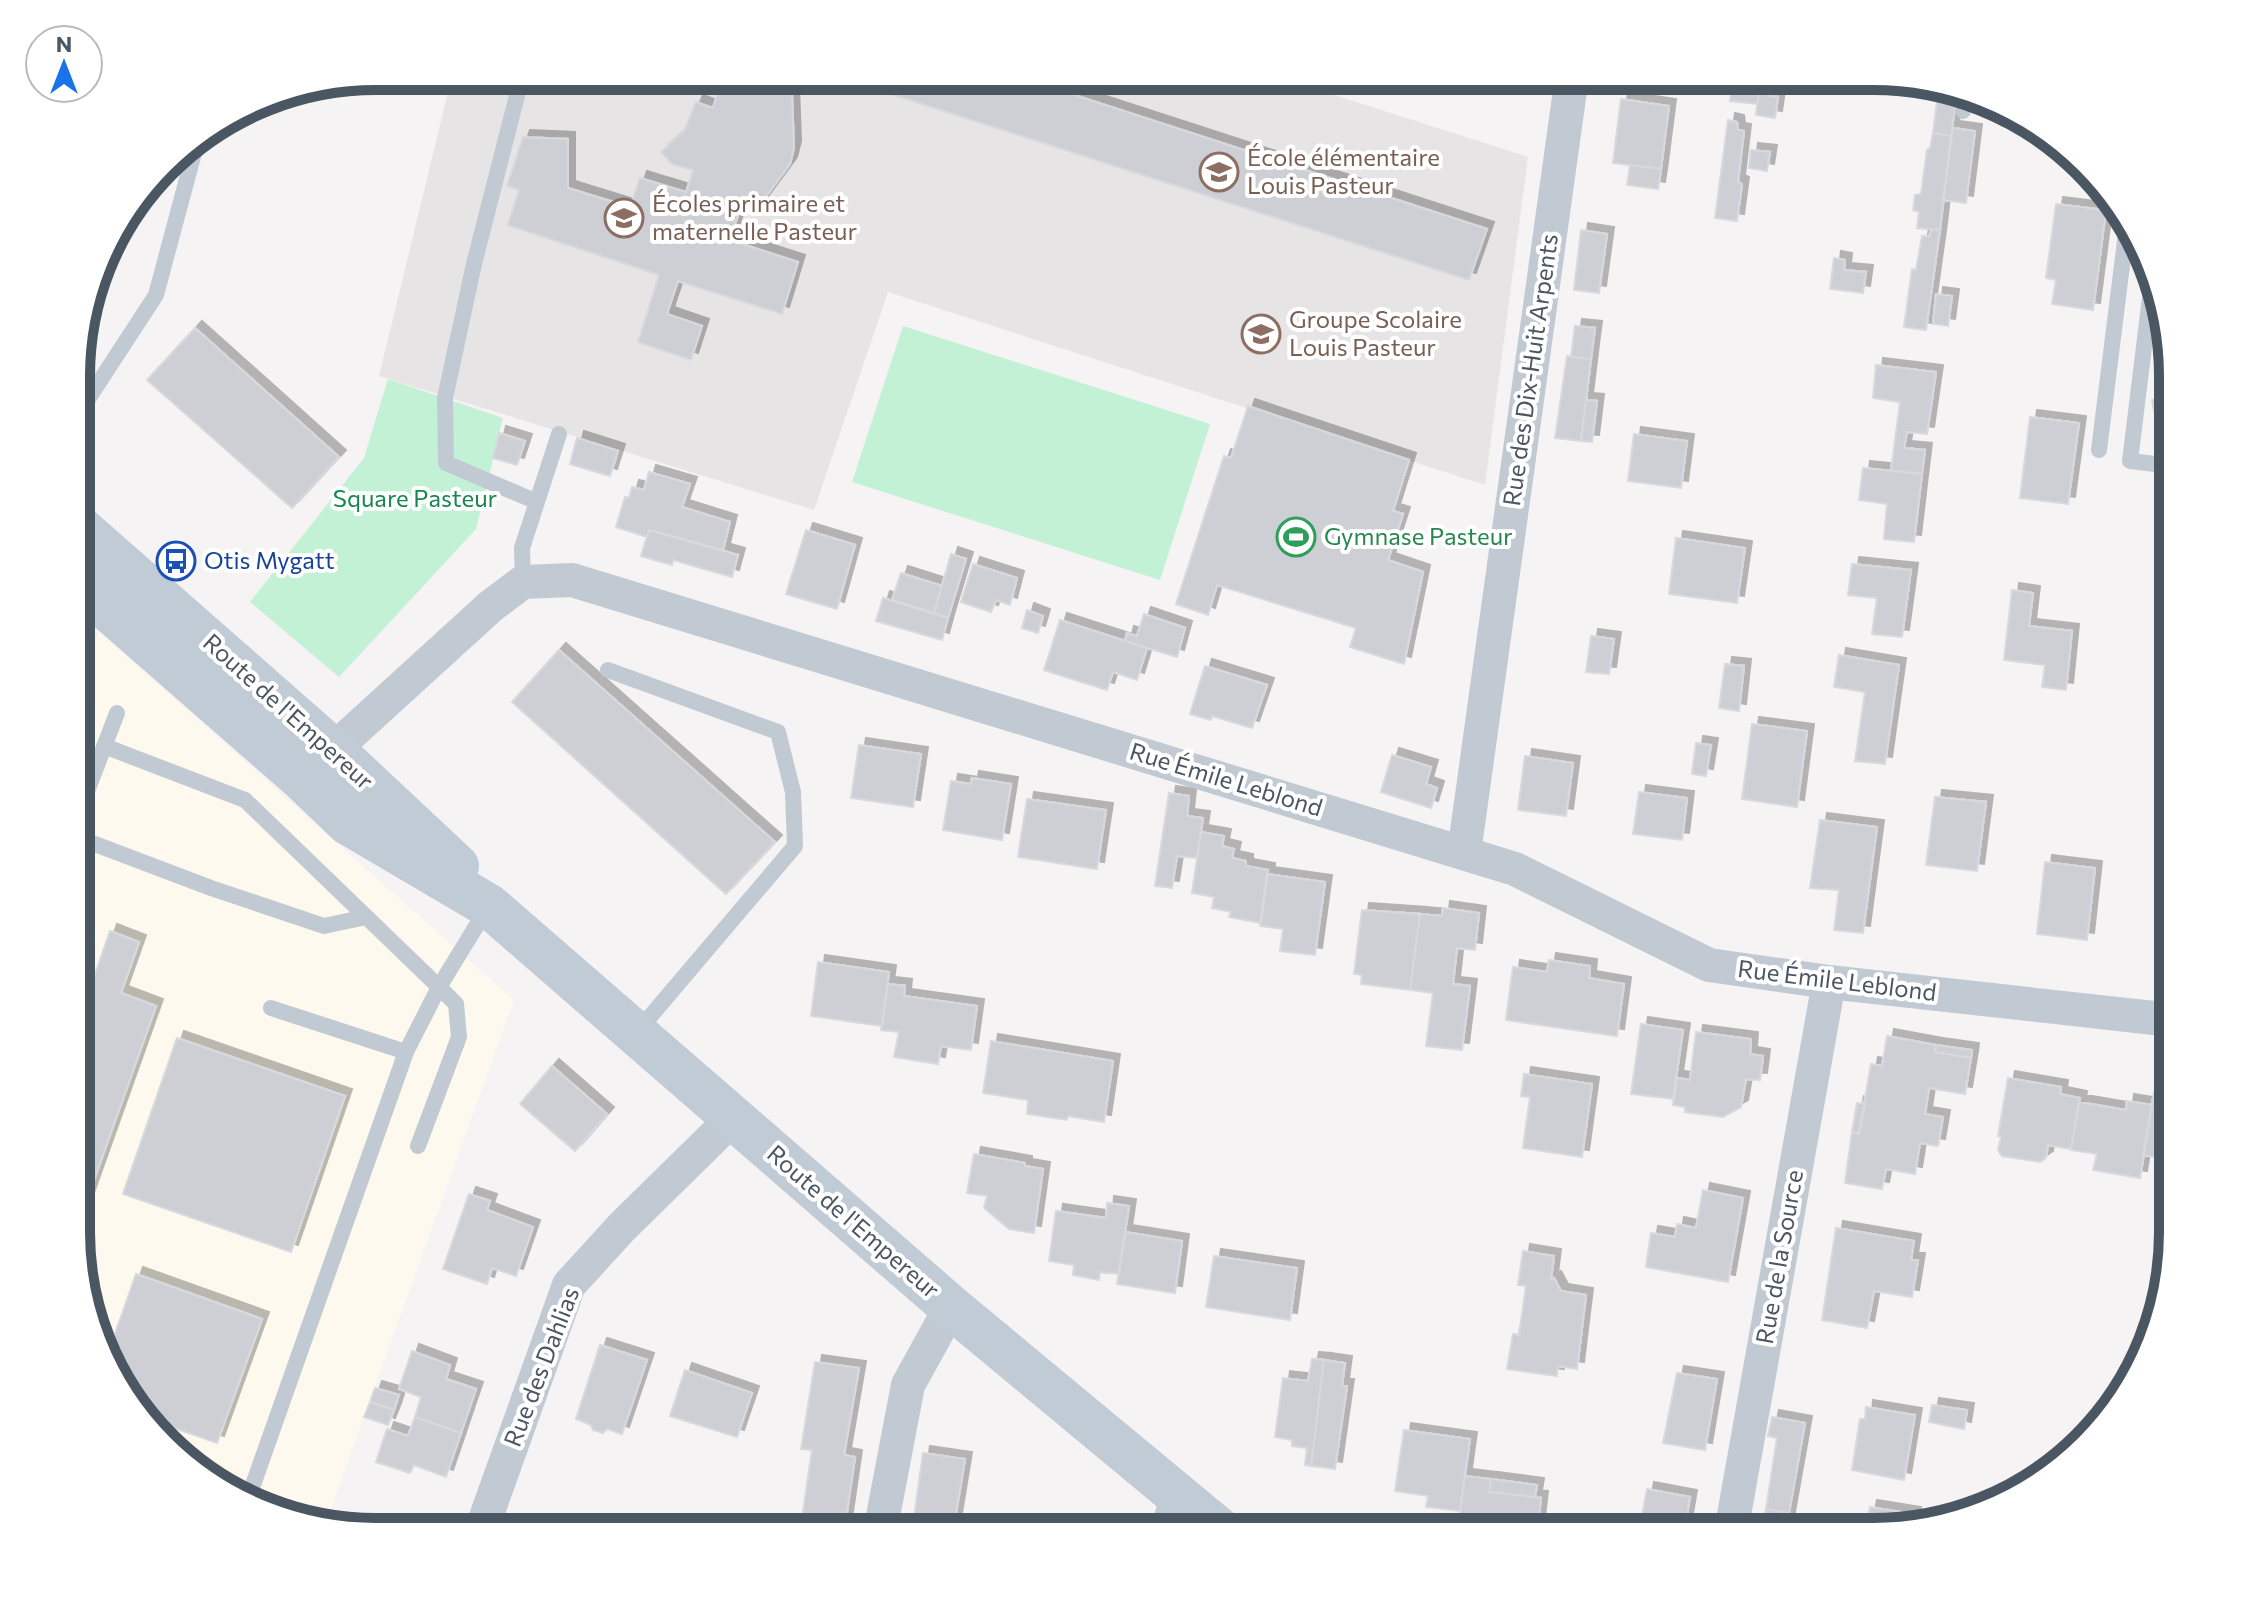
<svg xmlns="http://www.w3.org/2000/svg" width="2249" height="1608" viewBox="0 0 2249 1608" font-family="Commissioner,sans-serif">
  <style>
    .commercial { fill: #fdf9ef }
    .education { fill: #e6e4e5 }
    .green { fill: #c3f1d5 }
    .building { fill: #cdcfd5; stroke: #d7d9de; stroke-width: 2; filter: url(#shadow) }
    .lines { fill: none; stroke-linecap: round; stroke-linejoin: round }
    .service { stroke: #c1cad2; stroke-width: 16 }
    .minor { stroke: #c1cad2; stroke-width: 34 }
    .secondary { stroke: #c1cbd6; stroke-width: 44 }
    .labels { text-anchor: middle; stroke-width: 8; stroke-linejoin: round; paint-order: stroke }
    .education-label { font-size: 24px; fill: #785e54; stroke: #fff; text-anchor: start }
    .street-label { font-size: 24px; fill: #4a5661; stroke: #fff }
    .park-label { font-size: 24px; fill: #17864f; stroke: #fff }
    .leisure-label { font-size: 24px; fill: #27864d; stroke: #fff; text-anchor: start }
    .transit-label { font-size: 24px; fill: #164399; stroke: #fff; text-anchor: start }
    .rim { fill: none; stroke: #4a5661; stroke-width: 10 }
  </style>
  <defs>
    <filter id="shadow"><feDropShadow dx="7" dy="-7" stdDeviation="0" flood-color="#0004"/></filter>
  </defs>
  <rect width="100%" height="100%" fill="#f5f3f3"/>
  <!-- commercial -->
  <path class="commercial" d="M99,632L514,1000L325,1525L279,1516L193,1470L116,1382L79,1271V681Z"/>
  <!-- education -->
  <path class="education" d="M452,76H1275L1528,157L1485,485L888,292L814,510L379,376Z"/>
  <!-- green -->
  <path class="green" d="M903,326L1210,424L1160,580L852,482Z
    M388,379L503,418L476,529L339,677L250,602L364,458Z"/>
  <!-- building -->
  <path class="building" d="M723,76H781L777,90L792,94L794,148L790,164L756,210L741,206L730,240L798,262L782,314L678,281L667,314L702,326L691,360L638,342L659,275L508,225L519,190L507,186L523,137L568,139V188L630,207L640,178L686,192L693,170L672,164L661,152L684,131L696,102L713,108Z
    M835,76H1016L1487,229L1469,280Z
    M1733,77H1761L1757,104L1730,101Z
    M1761,77H1772L1769,96L1778,97L1775,118L1756,115Z
    M1858,77H1893L1923,84L1921,97L1856,88Z
    M1939,87L1957,92L1951,136L1933,133Z
    M1621,99L1669,106L1661,169L1613,163Z
    M1728,120L1737,122L1738,130L1744,131L1738,182L1742,184L1737,221L1715,218Z
    M1953,128L1975,131L1966,203L1943,200Z
    M1933,133L1951,136L1940,230L1917,228L1919,212L1913,210L1915,195L1921,194L1927,150L1930,148Z
    M1751,150L1770,152L1767,171L1749,168Z
    M1630,165L1661,169L1658,189L1627,185Z
    M2056,204L2106,210L2093,310L2052,304L2056,280L2046,278Z
    M125,220L118,250L106,247L107,243Z
    M1581,230L1607,234L1599,293L1574,290Z
    M1931,230H1940L1926,330L1904,327L1912,269L1916,270L1922,236L1929,237Z
    M1834,258L1845,260L1844,270L1866,272L1863,293L1830,289Z
    M1936,294L1952,296L1948,326L1933,324Z
    M2161,314L2172,356V423L2157,426L2152,400L2160,398L2155,372L2163,370L2159,342L2165,340Z
    M1575,326L1595,328L1591,359L1571,357Z
    M195,328L339,457L292,508L147,380Z
    M1567,356L1591,359L1581,441L1555,438Z
    M1876,365L1936,372L1927,434L1907,432L1904,448L1925,450L1922,474L1891,471L1900,402L1873,398Z
    M1586,400L1597,401L1592,442L1581,441Z
    M1248,406L1409,460L1393,511L1403,514L1388,560L1423,572L1404,664L1350,647L1356,628L1217,585L1208,615L1176,604L1224,456L1231,458Z
    M2030,417L2079,423L2068,504L2020,498Z
    M499,433L525,441L517,465L493,458Z
    M1634,434L1687,441L1681,488L1628,481Z
    M577,438L618,451L610,476L570,464Z
    M1863,468L1922,474L1914,542L1884,539L1887,504L1859,500Z
    M649,472L690,484L682,507L730,522L723,550L649,530L647,537L616,527L625,497L629,498L632,487L644,490Z
    M649,530L738,555L732,577L673,560L672,565L641,556Z
    M806,530L855,545L837,609L786,594Z
    M1676,538L1745,548L1737,603L1669,594Z
    M951,554L966,559L948,618L934,613Z
    M973,564L1017,578L1010,605L996,600L991,612L961,602Z
    M1852,564L1911,570L1902,637L1872,634L1877,598L1848,595Z
    M901,573L942,586L934,613L892,600Z
    M2012,590L2033,593L2029,626L2072,631L2066,690L2042,687L2045,665L2004,660Z
    M883,598L948,618L942,640L876,621Z
    M1027,610L1043,616L1038,633L1022,628Z
    M1144,614L1185,628L1177,657L1125,641L1127,633L1137,636Z
    M1060,620L1147,648L1137,680L1113,672L1107,690L1044,670Z
    M1591,636L1614,639L1609,674L1586,672Z
    M559,650L775,842L726,894L512,702Z
    M1839,655L1899,665L1885,764L1855,761L1865,692L1834,687Z
    M1725,664L1744,666L1739,711L1719,708Z
    M1205,666L1267,685L1252,728L1212,716L1211,720L1190,714Z
    M1752,724L1807,731L1797,807L1742,799Z
    M1696,743L1711,745L1706,776L1692,774Z
    M859,745L921,754L913,807L851,798Z
    M1392,755L1431,767L1426,784L1437,788L1431,808L1381,792Z
    M1525,756L1573,763L1566,816L1518,810Z
    M972,778L1011,784L1002,840L943,830L951,781L971,784Z
    M1639,792L1687,798L1682,840L1633,834Z
    M1169,793L1189,796L1187,816L1203,818L1197,858L1177,856L1172,888L1155,886Z
    M1935,797L1986,802L1977,871L1926,865Z
    M1027,799L1106,810L1097,869L1018,857Z
    M1820,820L1877,827L1863,933L1834,930L1839,890L1810,888Z
    M1201,832L1224,836L1222,846L1234,849L1232,858L1246,861V866L1268,870L1261,923L1229,917L1231,912L1212,908L1214,897L1192,893Z
    M2045,862L2095,868L2087,940L2037,934Z
    M1267,874L1325,882L1315,955L1280,951L1283,929L1260,926Z
    M2169,901H2172V955L2161,954Z
    M1443,908L1479,913L1475,950L1457,948L1453,984L1470,986L1462,1050L1426,1046L1433,993L1410,990L1420,914L1442,916Z
    M1362,910L1420,914L1410,990L1361,984L1362,975L1354,974Z
    M110,931L139,942L121,993L156,1006L79,1222V978L92,983Z
    M1549,960L1590,966L1589,978L1624,984L1617,1036L1506,1020L1513,967L1547,972Z
    M818,962L889,972L882,1026L811,1016Z
    M888,984L905,986L904,996L977,1006L971,1050L941,1046L938,1064L894,1057L899,1032L881,1030Z
    M1641,1024L1683,1030L1673,1099L1631,1094Z
    M1696,1032L1751,1039L1750,1054L1763,1056L1760,1080L1746,1079L1741,1107L1723,1117L1685,1112V1107L1673,1105L1677,1078L1690,1080Z
    M1887,1036L1936,1045L1935,1052L1971,1058L1965,1094L1929,1088L1925,1114L1943,1117L1938,1146L1920,1143L1915,1174L1886,1169L1882,1189L1845,1183L1852,1132L1859,1134L1871,1064L1882,1066Z
    M177,1038L345,1096L291,1252L123,1194Z
    M991,1041L1113,1061L1104,1122L1068,1116L1067,1120L1027,1114L1028,1100L983,1093Z
    M1936,1045L1972,1050L1971,1058L1935,1052Z
    M552,1066L607,1114L575,1151L520,1104Z
    M1524,1074L1592,1084L1582,1157L1523,1148L1530,1097L1521,1096Z
    M2008,1078L2061,1087L2060,1094L2080,1098L2071,1149L2048,1145L2046,1158L2040,1162L2002,1156L1998,1150L2001,1137L1998,1136Z
    M2154,1092L2172,1096V1160L2143,1155Z
    M2127,1101L2152,1105L2140,1178L2093,1170L2097,1154L2071,1150L2079,1102L2126,1110Z
    M1857,1103L1865,1104L1859,1134L1852,1132Z
    M974,1154L1025,1163V1166L1043,1169L1034,1233L1009,1229L984,1208L987,1196L967,1193Z
    M1703,1190L1743,1198L1728,1282L1646,1267L1651,1233L1675,1237L1677,1224L1696,1228Z
    M469,1194L490,1201L487,1210L533,1227L516,1276L492,1268L487,1284L443,1269Z
    M1107,1203L1129,1206L1119,1274L1100,1272L1099,1280L1073,1275L1074,1265L1049,1261L1056,1211L1106,1218Z
    M1836,1228L1914,1241L1911,1260H1918L1912,1297L1874,1291L1867,1328L1822,1320Z
    M1125,1232L1182,1241L1175,1293L1117,1284Z
    M2166,1244L2172,1245V1252L2160,1314L2155,1313Z
    M1523,1251L1554,1256L1551,1280L1554,1278L1561,1291L1586,1295L1577,1369L1558,1366L1557,1376L1507,1369L1513,1334L1519,1335L1526,1286L1518,1285Z
    M1214,1256L1297,1268L1290,1320L1206,1307Z
    M136,1274L262,1319L217,1443L148,1419L116,1382L104,1346L110,1348Z
    M600,1345L647,1360L622,1434L607,1429L603,1433L593,1430L591,1425L576,1419Z
    M412,1351L450,1365L446,1379L476,1389L461,1433L415,1417L421,1397L399,1389Z
    M1312,1359L1324,1360L1311,1466L1305,1465L1307,1448L1292,1446V1440L1275,1437L1283,1378L1308,1381Z
    M1324,1360L1345,1363L1342,1386H1347L1335,1469L1311,1466Z
    M815,1362L859,1368L844,1455L855,1457L844,1532H800L812,1450L801,1449Z
    M685,1370L752,1393L737,1437L670,1416Z
    M1677,1373L1717,1379L1705,1450L1663,1443Z
    M375,1388L399,1395L394,1410L370,1402Z
    M370,1402L394,1410L388,1425L364,1417Z
    M1932,1405L1967,1410L1964,1429L1929,1422Z
    M1866,1407L1915,1415L1904,1480L1852,1470L1860,1419H1865Z
    M415,1417L461,1433L446,1477L414,1465L410,1473L376,1462L387,1429L408,1436Z
    M1772,1417L1805,1423L1789,1513L1766,1509L1777,1438L1768,1436Z
    M1404,1430L1470,1439L1460,1511L1426,1507L1428,1496L1395,1491Z
    M923,1453L965,1459L953,1532H912Z
    M1465,1476L1491,1479L1489,1492L1541,1498L1537,1532H1457Z
    M1491,1479L1537,1485L1535,1497L1489,1492Z
    M1647,1489L1690,1497L1684,1532H1639Z
    M1870,1507L1914,1514L1912,1523L1865,1532Z
    M1766,1509L1789,1513L1787,1524L1764,1519Z"/>
  <g class="lines">
    <!-- service -->
    <path class="service" d="M522,76L474,264L445,398L446,463L537,502
      M1963,111L1965,93
      M2152,281L2130,461L2172,466
      M79,413L156,295L198,138
      M2099,450L2127,225
      M523,582L522,548L559,434
      M608,670L778,732L793,792L795,846L637,1032
      M104,746L245,800L439,987L406,1052L248,1499
      M79,812L117,713
      M79,838L211,888L324,926L366,917
      M271,1008L406,1052
      M418,1146L459,1037L456,1004L439,987L488,907"/>
    <!-- minor -->
    <path class="minor" d="M333,750L491,606L523,582L572,580L1515,869L1709,965L1829,982L2172,1020
      M1464,853L1572,76
      M481,1531L569,1285L622,1227L733,1118
      M880,1532L908,1385L951,1307
      M1166,1532L1179,1494
      M1731,1532L1829,982"/>
    <!-- secondary -->
    <path class="secondary" d="M79,527L333,750L457,866
      M79,584L303,780L348,823L489,906L951,1307L1222,1532"/>
  </g>
  <!-- icons -->
  <defs>
    <g id="school-ring" transform="scale(2)"><circle r="9.5" fill="#fff" stroke="#8d6e63" stroke-width="1.5"/><path d="M0-5L7-2L0 1L-7-2ZM-4 1L0 2.5L4 1V4Q0 6-4 4Z" fill="#8d6e63"/></g>
    <g id="stadium-ring" transform="scale(2)"><circle r="9.5" fill="#fff" stroke="#2e9e5b" stroke-width="1.5"/><path d="M0-5a6.5 5 0 1 0 0 10a6.5 5 0 1 0 0-10ZM-3.5-1.8h7v3.6h-7Z" fill="#2e9e5b"/></g>
    <g id="bus-ring" transform="scale(2)"><circle r="9.5" fill="#fff" stroke="#1a4fb4" stroke-width="1.5"/><path d="M-5-6H5V4H4V6H2V4H-2V6H-4V4H-5ZM-3.5-4V0h7V-4ZM-3.5 1.2v1.5H-2V1.2ZM2 1.2v1.5H3.5V1.2Z" fill="#1a4fb4"/></g>
  </defs>
  <g fill-rule="evenodd">
    <use href="#school-ring" x="1219" y="172"/>
    <use href="#school-ring" x="624" y="218"/>
    <use href="#school-ring" x="1261" y="334"/>
    <use href="#stadium-ring" x="1296" y="537"/>
    <use href="#bus-ring" x="176" y="561"/>
  </g>
  <g class="labels">
    <!-- education labels -->
    <g class="education-label">
      <text x="1247" y="166">École élémentaire<tspan x="1247" dy="28">Louis Pasteur</tspan></text>
      <text x="652" y="212">Écoles primaire et<tspan x="652" dy="28">maternelle Pasteur</tspan></text>
      <text x="1289" y="328">Groupe Scolaire<tspan x="1289" dy="28">Louis Pasteur</tspan></text>
    </g>
    <!-- street labels -->
    <g class="street-label">
      <text transform="translate(1531 370) rotate(-82)" y="8">Rue des Dix-Huit Arpents</text>
      <text transform="translate(288 712) rotate(42)" y="8">Route de l'Empereur</text>
      <text transform="translate(1226 780) rotate(17)" y="8">Rue Émile Leblond</text>
      <text transform="translate(1837 981) rotate(7)" y="8">Rue Émile Leblond</text>
      <text transform="translate(853 1222) rotate(41)" y="8">Route de l'Empereur</text>
      <text transform="translate(1780 1257) rotate(-80)" y="8">Rue de la Source</text>
      <text transform="translate(542 1367) rotate(-69)" y="8">Rue des Dahlias</text>
    </g>
    <!-- park labels -->
    <g class="park-label">
      <text x="415" y="507">Square Pasteur</text>
    </g>
    <!-- leisure labels -->
    <g class="leisure-label">
      <text x="1324" y="545">Gymnase Pasteur</text>
    </g>
    <!-- transit labels -->
    <g class="transit-label">
      <text x="204" y="569">Otis Mygatt</text>
    </g>
  </g>
  <!-- crop -->
  <path d="M0 0H2249V1608H0ZM376 90H1873A286 286 0 0 1 2159 376V1232A286 286 0 0 1 1873 1518H376A286 286 0 0 1 90 1232V376A286 286 0 0 1 376 90Z" fill="#fff" fill-rule="evenodd"/>
  <path class="rim" d="M376 90H1873A286 286 0 0 1 2159 376V1232A286 286 0 0 1 1873 1518H376A286 286 0 0 1 90 1232V376A286 286 0 0 1 376 90Z"/>
  <!-- north arrow -->
  <g transform="translate(64 64)"><circle r="38" fill="#ffffff" stroke="#b7bbc0" stroke-width="2"/>
  <path d="M0-6L14 30L0 20L-14 30Z" fill="#1a73e8"/>
  <text y="-12" font-size="22" font-weight="bold" text-anchor="middle" fill="#4a5661">N</text>
  </g>
</svg>
